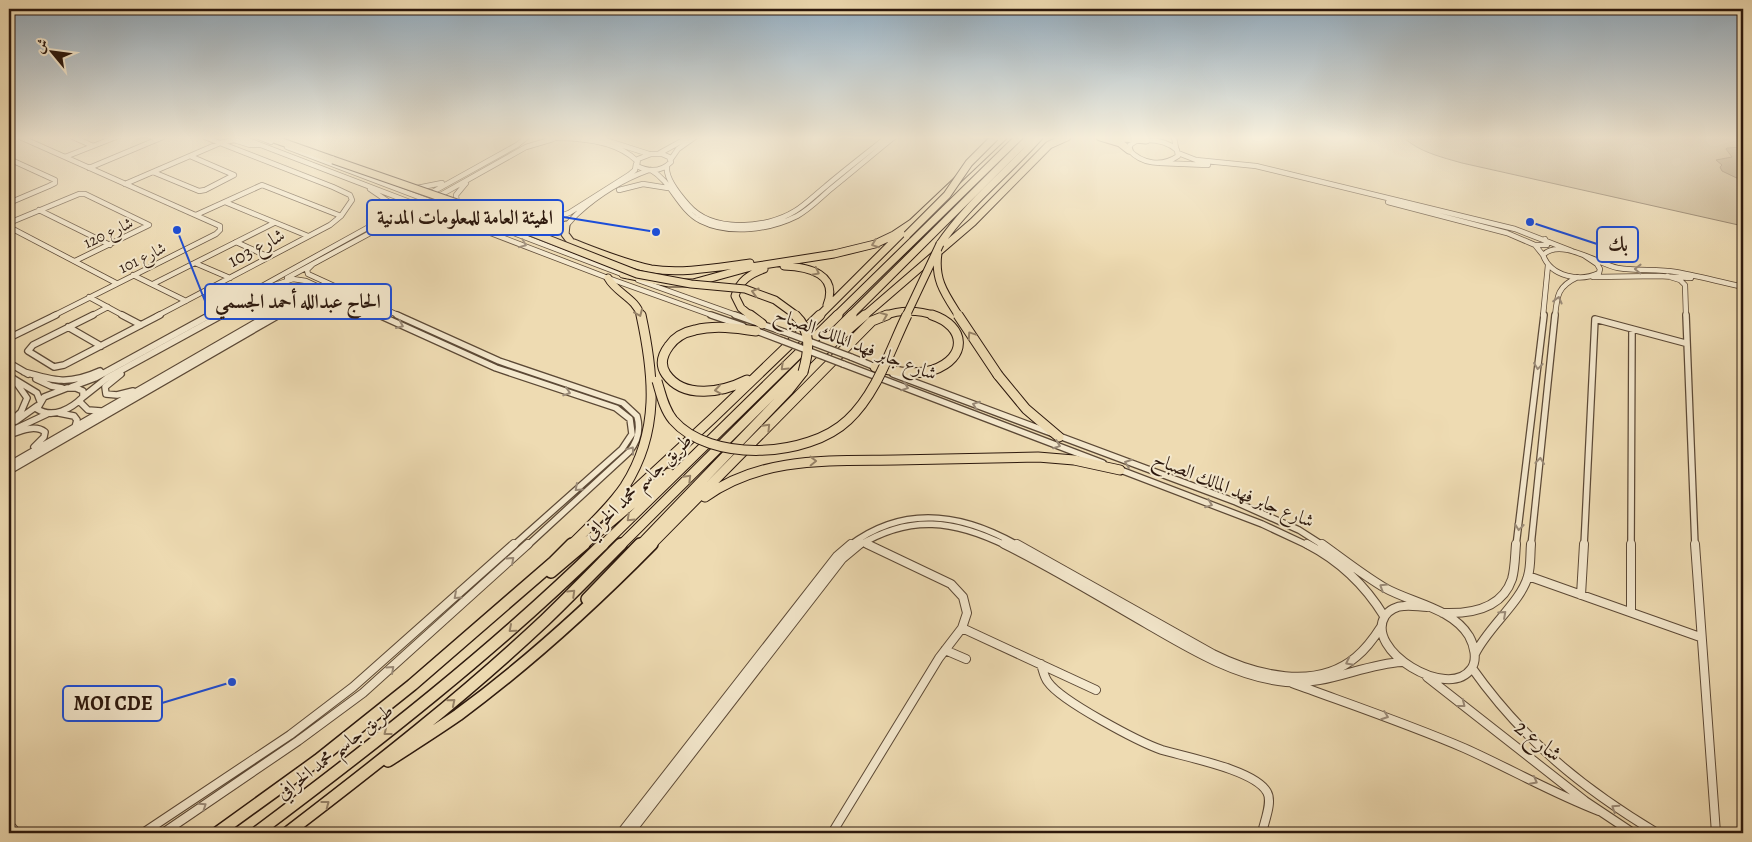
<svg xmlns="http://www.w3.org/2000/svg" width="1752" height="842" viewBox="0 0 1752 842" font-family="Alegreya,Amiri,serif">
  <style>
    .green { fill: #cdba96; stroke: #7c6952 }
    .water { fill: #ac997a; stroke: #79654e }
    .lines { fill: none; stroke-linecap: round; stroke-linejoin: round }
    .minor-far2-casing { stroke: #5c4936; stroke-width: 6 }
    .minor-far1-casing { stroke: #5c4936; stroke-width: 8 }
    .minor-casing { stroke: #5c4936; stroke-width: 10 }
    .highway-far2-casing { stroke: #2c180d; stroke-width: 9 }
    .highway-far1-casing { stroke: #2c180d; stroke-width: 11 }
    .highway-casing { stroke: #2c180d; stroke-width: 14 }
    .minor-far2 { stroke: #f4e8cd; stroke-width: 4.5 }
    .minor-far1 { stroke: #f4e8cd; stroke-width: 5.5 }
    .minor { stroke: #f4e8cd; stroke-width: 8 }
    .highway-far2 { stroke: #eedbb2; stroke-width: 7 }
    .highway-far1 { stroke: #eedbb2; stroke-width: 9 }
    .highway { stroke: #eedbb2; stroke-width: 11 }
    .minor-bridge-casing { stroke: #5c4936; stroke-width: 8; stroke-linecap: butt }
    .highway-bridge-far1-casing { stroke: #2c180d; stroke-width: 9; stroke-linecap: butt }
    .highway-bridge-casing { stroke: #2c180d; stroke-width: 11; stroke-linecap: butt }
    .minor-bridge { stroke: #f4e8cd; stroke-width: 5.5 }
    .highway-bridge-far1 { stroke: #eedbb2; stroke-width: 7 }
    .highway-bridge { stroke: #eedbb2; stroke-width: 9 }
    .oneway { stroke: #9a8a77 }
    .oneway2 { stroke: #978368 }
    .labels { text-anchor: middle; stroke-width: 4; stroke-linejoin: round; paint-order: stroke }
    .far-street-label { font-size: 16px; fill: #2c180d; stroke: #f4e8cd }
    .street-label { font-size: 19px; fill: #2c180d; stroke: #f4e8cd }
    .near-street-label { font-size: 22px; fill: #2c180d; stroke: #f4e8cd }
    .leader { fill: none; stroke: #1d4ed8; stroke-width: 2 }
    .callout-dot { fill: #1d4ed8; stroke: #f4e8cd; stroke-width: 2 }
    .callout { fill: #f4e8cd; stroke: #1d4ed8; stroke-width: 2 }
    .callout-label { font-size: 20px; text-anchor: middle; font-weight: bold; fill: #2c180d }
  </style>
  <rect width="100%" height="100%" fill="#eedbb2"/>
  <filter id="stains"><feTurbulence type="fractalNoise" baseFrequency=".004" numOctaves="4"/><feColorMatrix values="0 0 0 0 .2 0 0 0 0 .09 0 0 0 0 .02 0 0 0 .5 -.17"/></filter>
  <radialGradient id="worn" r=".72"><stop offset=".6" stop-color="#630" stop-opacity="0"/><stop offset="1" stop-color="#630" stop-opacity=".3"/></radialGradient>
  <!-- green -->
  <path class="green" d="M1403,137H1743V226L1462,163C1441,157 1419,152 1403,137Z"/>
  <!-- water -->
  <path class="water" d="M1743,147V166L1738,168L1743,172V181L1722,171L1720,167L1722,165L1716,160L1732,157L1726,149L1727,148Z"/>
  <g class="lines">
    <!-- minor-far2 casing -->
    <g class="minor-far2-casing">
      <path id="minor-far2" d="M20,137L220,226V230L216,234L53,316
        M73,137L93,146
        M205,137L220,143L234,140L250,145H258
        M240,137L608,278L714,316
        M259,137L271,142
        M596,137L649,154
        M1174,137L1176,148
        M557,138C583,138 618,142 637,161
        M1146,140C1158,140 1168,142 1177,150L1178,156C1162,167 1142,164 1129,150L1130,145L1136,141Z
        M287,147L627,276
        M660,153L689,137
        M1178,153L1196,160L1256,166L1515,229L1572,251
        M651,154H662L669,157L671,162C661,172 649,172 637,166L638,159Z
        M65,157L116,137
        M9,159L55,180V183L49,186L9,203
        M671,159L678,149L695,137
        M1160,163L1208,165
        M636,164L635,170L629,175L569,213L546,221L541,225L542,229C548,232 555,233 561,229C568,226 572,218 578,213C598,195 624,179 649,170
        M667,166C665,179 680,196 688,205C712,233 766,229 795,211C805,205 815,195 825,187C845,170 866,154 887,137
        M89,168L163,137
        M651,170C672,182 679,210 701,221C729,235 769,230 797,216C810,209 821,197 832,188C853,171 873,154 894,137
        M153,172L199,191L205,190L234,175L190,156
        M125,184L220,143L333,187L350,195L352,200L341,216L330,225L157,316
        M417,188L442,183
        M370,189L389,202L387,212L377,220
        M619,190L643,184L668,188
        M429,194L517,145L527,137
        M437,197L526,147L553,139
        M225,202L308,236
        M1388,202L1507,233L1535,245L1543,255
        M457,205L456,195L466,183
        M39,210L110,245
        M196,215L262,185L341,216
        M9,223L79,194H85L149,225L75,261
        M397,223L425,216L456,223
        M9,227L116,283
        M236,242L269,257
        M1535,245H1547L1545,239
        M1585,256L1597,264L1600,269L1599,273C1580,282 1551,277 1543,255C1561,237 1599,265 1618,268C1637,271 1657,269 1676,272C1698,276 1721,282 1743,287
        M195,263L230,278
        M312,265L307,270L308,274L400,316
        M133,275L186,301
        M1667,276L1680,280L1685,285L1686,316
        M1593,277L1659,276L1691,278
        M287,278L422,205
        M638,280L739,316
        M153,284L274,223
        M275,285L293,279L306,281L382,316
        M89,297L124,316
        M91,316L108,307
        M208,316L414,202
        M219,316L277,284
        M267,316L310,291L313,288L312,284
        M277,316C293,307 309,295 327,293
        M1543,316L1548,265
        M1555,316C1557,295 1558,286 1578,277"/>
    </g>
    <!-- minor-far1 casing -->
    <g class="minor-far1-casing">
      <path id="minor-far1" d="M93,315L33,345L28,351L54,367L64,365L160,315
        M122,315L141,325
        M379,315L496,368L616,408L630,419L632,434L622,449L513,546
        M397,315L499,361L623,403L637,416C641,430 638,441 629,452L527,546
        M711,315L743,326
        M735,315L790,334
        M1686,315L1695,546
        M68,327L101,346
        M754,330L783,341
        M9,338L56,315
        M851,357L878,368
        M9,363L28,374
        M843,364L1103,463
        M24,372C55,381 69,385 100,371
        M121,374L105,387L106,394L117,395L133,391
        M893,374L1236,502L1299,530L1324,546
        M9,376L37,393L40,401
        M36,379L51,386L62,388
        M71,387L95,378L210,315
        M67,388H76L83,391V397C71,409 53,419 37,409L44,397Z
        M83,397L107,378L222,315
        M79,401L88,410L101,411
        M59,413L74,416L77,420L75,427
        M16,421L37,406
        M9,423L21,412L27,398L13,378
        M13,430L47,414
        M9,435C20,431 35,424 45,432L44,437L34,447
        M9,465L269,315
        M1118,469L1262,524L1309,546
        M9,471L279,315
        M862,542L870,546
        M849,546C904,504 962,513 1019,546
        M858,546C910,514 954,520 1007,546
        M1516,546L1544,315
        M1531,546L1555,315
        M1584,546L1595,319L1685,343
        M1631,546L1632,329"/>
    </g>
    <!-- minor casing -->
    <g class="minor-casing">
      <path id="minor" d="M1004,544C1053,568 1100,597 1147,624C1190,649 1236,677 1286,682C1326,686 1363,664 1402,662
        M1017,544L1213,654C1255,675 1316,691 1356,657C1367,648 1374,638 1381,627
        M1307,544C1340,561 1365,585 1384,616
        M1322,544C1343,559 1363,575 1385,588C1412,603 1452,608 1469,636C1474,645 1478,660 1471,669C1448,701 1364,650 1385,616C1389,610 1397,606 1404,606C1412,605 1420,607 1427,607
        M1695,544L1716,833
        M1528,576L1700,637
        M1581,595L1584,544
        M1631,612V544
        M1443,613C1470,614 1502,609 1512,579C1515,569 1515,555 1516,544
        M962,628L1096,690
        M945,650L966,659
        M1475,654C1488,627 1521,602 1528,576C1531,566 1530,555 1531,544
        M1041,664C1043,670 1044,677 1048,682C1061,701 1139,742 1162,750C1186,757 1255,770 1267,792C1273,802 1264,822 1262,833
        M1472,668C1523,740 1582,788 1657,833
        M1427,677L1585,801L1633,833
        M1292,683C1349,704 1408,724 1464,748C1509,768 1552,793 1599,811
        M9,824L17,833
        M143,833L290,735L353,687L514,544
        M163,833L298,741L363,693L528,544
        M621,833L837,556L851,544
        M630,833L842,559L860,544
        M832,833L939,658L962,628L967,613L963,597L951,584L867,544"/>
    </g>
    <!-- highway-far2 casing -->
    <g class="highway-far2-casing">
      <path id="highway-far2" d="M268,137L333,160
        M1100,137L1120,143L1129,150
        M1114,137L1146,140
        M566,225L565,234L571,242C597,252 623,263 651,269C683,274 718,267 750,263
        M940,244C967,204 1007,173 1039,137
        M784,266C809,267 839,274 827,305
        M623,274L669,283H693L751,267L834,254L875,244L894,235L912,223L1003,137
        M608,278C616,293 636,298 641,316
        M751,316L741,308L735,296C739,281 750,274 764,269
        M819,316L912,223
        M836,316L1019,137
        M850,316L1030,137
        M864,316L973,222L1049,145L1067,137
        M884,316C902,309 918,310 936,316"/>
    </g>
    <!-- highway-far1 casing -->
    <g class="highway-far1-casing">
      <path id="highway-far1" d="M750,315L762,324
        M824,350L865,315
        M875,367C894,371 914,376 933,370C968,358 966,326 932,315
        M998,375L1026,409L1059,437
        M747,380C723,392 684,400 666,374C659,364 663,354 669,346C675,337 685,332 695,330C715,325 736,328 756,331
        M705,497C762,456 830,461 896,460C944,459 991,458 1038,457L1074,460L1120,470
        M607,516L713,418L820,315
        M570,546C589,527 610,508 625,486C660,431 654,375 641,315
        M582,546L669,473
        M602,546L838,315
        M620,546L852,315
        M639,546L788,391L803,372
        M650,546L872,321L887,315"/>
    </g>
    <!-- highway casing -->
    <g class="highway-casing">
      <path id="highway" d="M551,572L584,544
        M587,599L640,544
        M388,761C411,746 435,731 458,715C527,664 591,606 652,544
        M217,833L318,760L412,685L554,562L572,544
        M256,833C376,743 495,650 603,544
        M287,833C376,765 464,696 545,620C571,595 596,569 621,544"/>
    </g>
    <!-- minor-far2 -->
    <use href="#minor-far2" class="minor-far2"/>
    <!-- minor-far1 -->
    <use href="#minor-far1" class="minor-far1"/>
    <!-- minor -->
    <use href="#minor" class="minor"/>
    <!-- highway-far2 -->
    <use href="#highway-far2" class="highway-far2"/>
    <!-- highway-far1 -->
    <use href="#highway-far1" class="highway-far1"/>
    <!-- highway -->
    <use href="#highway" class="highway"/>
    <!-- minor-bridge casing -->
    <g class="minor-bridge-casing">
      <path id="minor-bridge" d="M790,334L851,357
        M783,341L843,364"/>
    </g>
    <!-- highway-bridge-far1 casing -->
    <g class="highway-bridge-far1-casing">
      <path id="highway-bridge-far1" d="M333,160L454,202L637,274L691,284L745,289L775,300L797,316
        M907,235L947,195L969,163L995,137
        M938,253C934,280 945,294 959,316
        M906,316L940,244"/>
    </g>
    <!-- highway-bridge casing -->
    <g class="highway-bridge-casing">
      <path id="highway-bridge" d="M795,315C812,331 809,351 803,372
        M958,315L998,375
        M657,381C661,394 664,409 673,420C710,463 808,458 848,420C877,393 890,350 907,315"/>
    </g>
    <!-- minor-bridge -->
    <use href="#minor-bridge" class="minor-bridge"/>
    <!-- highway-bridge-far1 -->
    <use href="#highway-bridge-far1" class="highway-bridge-far1"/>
    <!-- highway-bridge -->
    <use href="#highway-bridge" class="highway-bridge"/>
  </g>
  <!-- one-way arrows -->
  <defs><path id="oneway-chevron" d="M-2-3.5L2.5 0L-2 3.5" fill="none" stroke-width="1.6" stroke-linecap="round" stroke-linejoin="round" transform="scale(1.25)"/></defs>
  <g class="oneway">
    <use href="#oneway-chevron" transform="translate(523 244) rotate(22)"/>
    <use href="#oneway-chevron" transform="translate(1638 269) rotate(-179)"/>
    <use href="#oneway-chevron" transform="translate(1558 300) rotate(-76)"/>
    <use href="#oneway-chevron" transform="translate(400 325) rotate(24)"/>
    <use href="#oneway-chevron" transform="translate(1538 366) rotate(97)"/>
    <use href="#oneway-chevron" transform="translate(905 387) rotate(21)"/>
    <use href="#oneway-chevron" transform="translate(567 392) rotate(18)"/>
    <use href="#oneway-chevron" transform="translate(976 405) rotate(-159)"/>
    <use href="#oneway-chevron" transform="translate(1057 445) rotate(21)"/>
    <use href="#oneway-chevron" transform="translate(631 450) rotate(-53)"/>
    <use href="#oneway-chevron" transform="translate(1540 461) rotate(-84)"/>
    <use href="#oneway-chevron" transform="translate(1128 463) rotate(-160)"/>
    <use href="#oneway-chevron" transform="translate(578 488) rotate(138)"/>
    <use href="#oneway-chevron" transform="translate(1209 504) rotate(21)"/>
    <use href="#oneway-chevron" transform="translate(1519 527) rotate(97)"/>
    <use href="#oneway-chevron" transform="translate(511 560) rotate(-42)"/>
    <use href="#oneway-chevron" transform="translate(1383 587) rotate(-148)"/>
    <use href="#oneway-chevron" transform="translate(457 596) rotate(138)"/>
    <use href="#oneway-chevron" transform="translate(1503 614) rotate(-42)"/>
    <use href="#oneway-chevron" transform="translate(1349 662) rotate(153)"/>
    <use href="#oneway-chevron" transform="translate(391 669) rotate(-42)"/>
    <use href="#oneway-chevron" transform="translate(1462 704) rotate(38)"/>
    <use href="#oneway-chevron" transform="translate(1385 716) rotate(20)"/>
    <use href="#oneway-chevron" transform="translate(1534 781) rotate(28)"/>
    <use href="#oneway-chevron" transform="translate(203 806) rotate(-34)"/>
    <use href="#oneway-chevron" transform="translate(1615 808) rotate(-147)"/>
  </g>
  <g class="oneway2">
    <use href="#oneway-chevron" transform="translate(875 244) rotate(159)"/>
    <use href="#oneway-chevron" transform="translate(816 272) rotate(27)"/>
    <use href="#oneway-chevron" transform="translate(755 292) rotate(-164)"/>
    <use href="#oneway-chevron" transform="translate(639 313) rotate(67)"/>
    <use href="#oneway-chevron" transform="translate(884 316) rotate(-22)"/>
    <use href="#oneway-chevron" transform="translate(971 335) rotate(-124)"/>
    <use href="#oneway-chevron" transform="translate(784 367) rotate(136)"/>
    <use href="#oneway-chevron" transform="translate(718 390) rotate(172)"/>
    <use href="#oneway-chevron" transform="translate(767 427) rotate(-46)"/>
    <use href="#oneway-chevron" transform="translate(813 461) rotate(-1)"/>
    <use href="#oneway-chevron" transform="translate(688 478) rotate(-45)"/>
    <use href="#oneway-chevron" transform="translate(630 518) rotate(136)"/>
    <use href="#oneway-chevron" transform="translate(572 593) rotate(-44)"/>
    <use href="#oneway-chevron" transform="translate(512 629) rotate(139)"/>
    <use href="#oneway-chevron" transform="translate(452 702) rotate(-40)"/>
    <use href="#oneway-chevron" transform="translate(387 732) rotate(142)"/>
    <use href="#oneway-chevron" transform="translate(326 804) rotate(-37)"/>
  </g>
  <!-- sky -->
  <linearGradient id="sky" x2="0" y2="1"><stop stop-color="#90a9bc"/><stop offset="0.54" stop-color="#f7efdc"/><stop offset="1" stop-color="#f7efdc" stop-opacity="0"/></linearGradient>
  <rect width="1752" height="255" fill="url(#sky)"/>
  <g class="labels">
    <!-- far-street labels -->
    <g class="far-street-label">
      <text transform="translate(108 232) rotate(-25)" y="6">شارع 120</text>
      <text transform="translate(142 257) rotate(-26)" y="6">شارع 101</text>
    </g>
    <!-- street labels -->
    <g class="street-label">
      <text transform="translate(256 247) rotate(-28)" y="7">شارع 103</text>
      <text transform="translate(856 343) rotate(21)" y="7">شارع جابر فهد المالك الصباح</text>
      <text transform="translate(637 486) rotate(-44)" y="7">طريق جاسم محمد الخرافي</text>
      <text transform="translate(1234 489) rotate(22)" y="7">شارع جابر فهد المالك الصباح</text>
      <text transform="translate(334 751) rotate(-38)" y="7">طريق جاسم محمد الخرافي</text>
    </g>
    <!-- near-street labels -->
    <g class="near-street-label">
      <text transform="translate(1539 740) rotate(38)" y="8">شارع 2</text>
    </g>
  </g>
  <!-- callouts -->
  <path class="leader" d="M656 232L563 217M1530 222L1597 244M177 230L205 301M232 682L162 703"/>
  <g class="callout-dot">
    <circle cx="656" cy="232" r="5"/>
    <circle cx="1530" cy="222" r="5"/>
    <circle cx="177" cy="230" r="5"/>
    <circle cx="232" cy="682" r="5"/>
  </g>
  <g class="callout">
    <rect x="367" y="200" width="196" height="35" rx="5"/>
    <rect x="1597" y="227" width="41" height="35" rx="5"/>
    <rect x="205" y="284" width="186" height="35" rx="5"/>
    <rect x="63" y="686" width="99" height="35" rx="5"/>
  </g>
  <g class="callout-label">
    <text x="465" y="224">الهيئة العامة للمعلومات المدنية</text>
    <text x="1618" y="251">بك</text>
    <text x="298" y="308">الحاج عبدالله أحمد الجسمي</text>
    <text x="113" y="710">MOI CDE</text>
  </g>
  <!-- margin -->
  <rect width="1752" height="842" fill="none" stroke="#eedbb2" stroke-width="30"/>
  <rect x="10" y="10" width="1732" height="822" fill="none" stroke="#2c180d" stroke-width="2.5"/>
  <rect x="15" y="15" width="1722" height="812" fill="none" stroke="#2c180d"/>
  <!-- north arrow -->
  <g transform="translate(52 52) rotate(299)" stroke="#f4e8cd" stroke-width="4" paint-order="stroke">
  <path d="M0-4L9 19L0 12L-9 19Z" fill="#2c180d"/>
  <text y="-8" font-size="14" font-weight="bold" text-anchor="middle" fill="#2c180d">ش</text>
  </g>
  <rect width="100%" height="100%" filter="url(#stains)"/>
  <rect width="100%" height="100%" fill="url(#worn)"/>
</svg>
